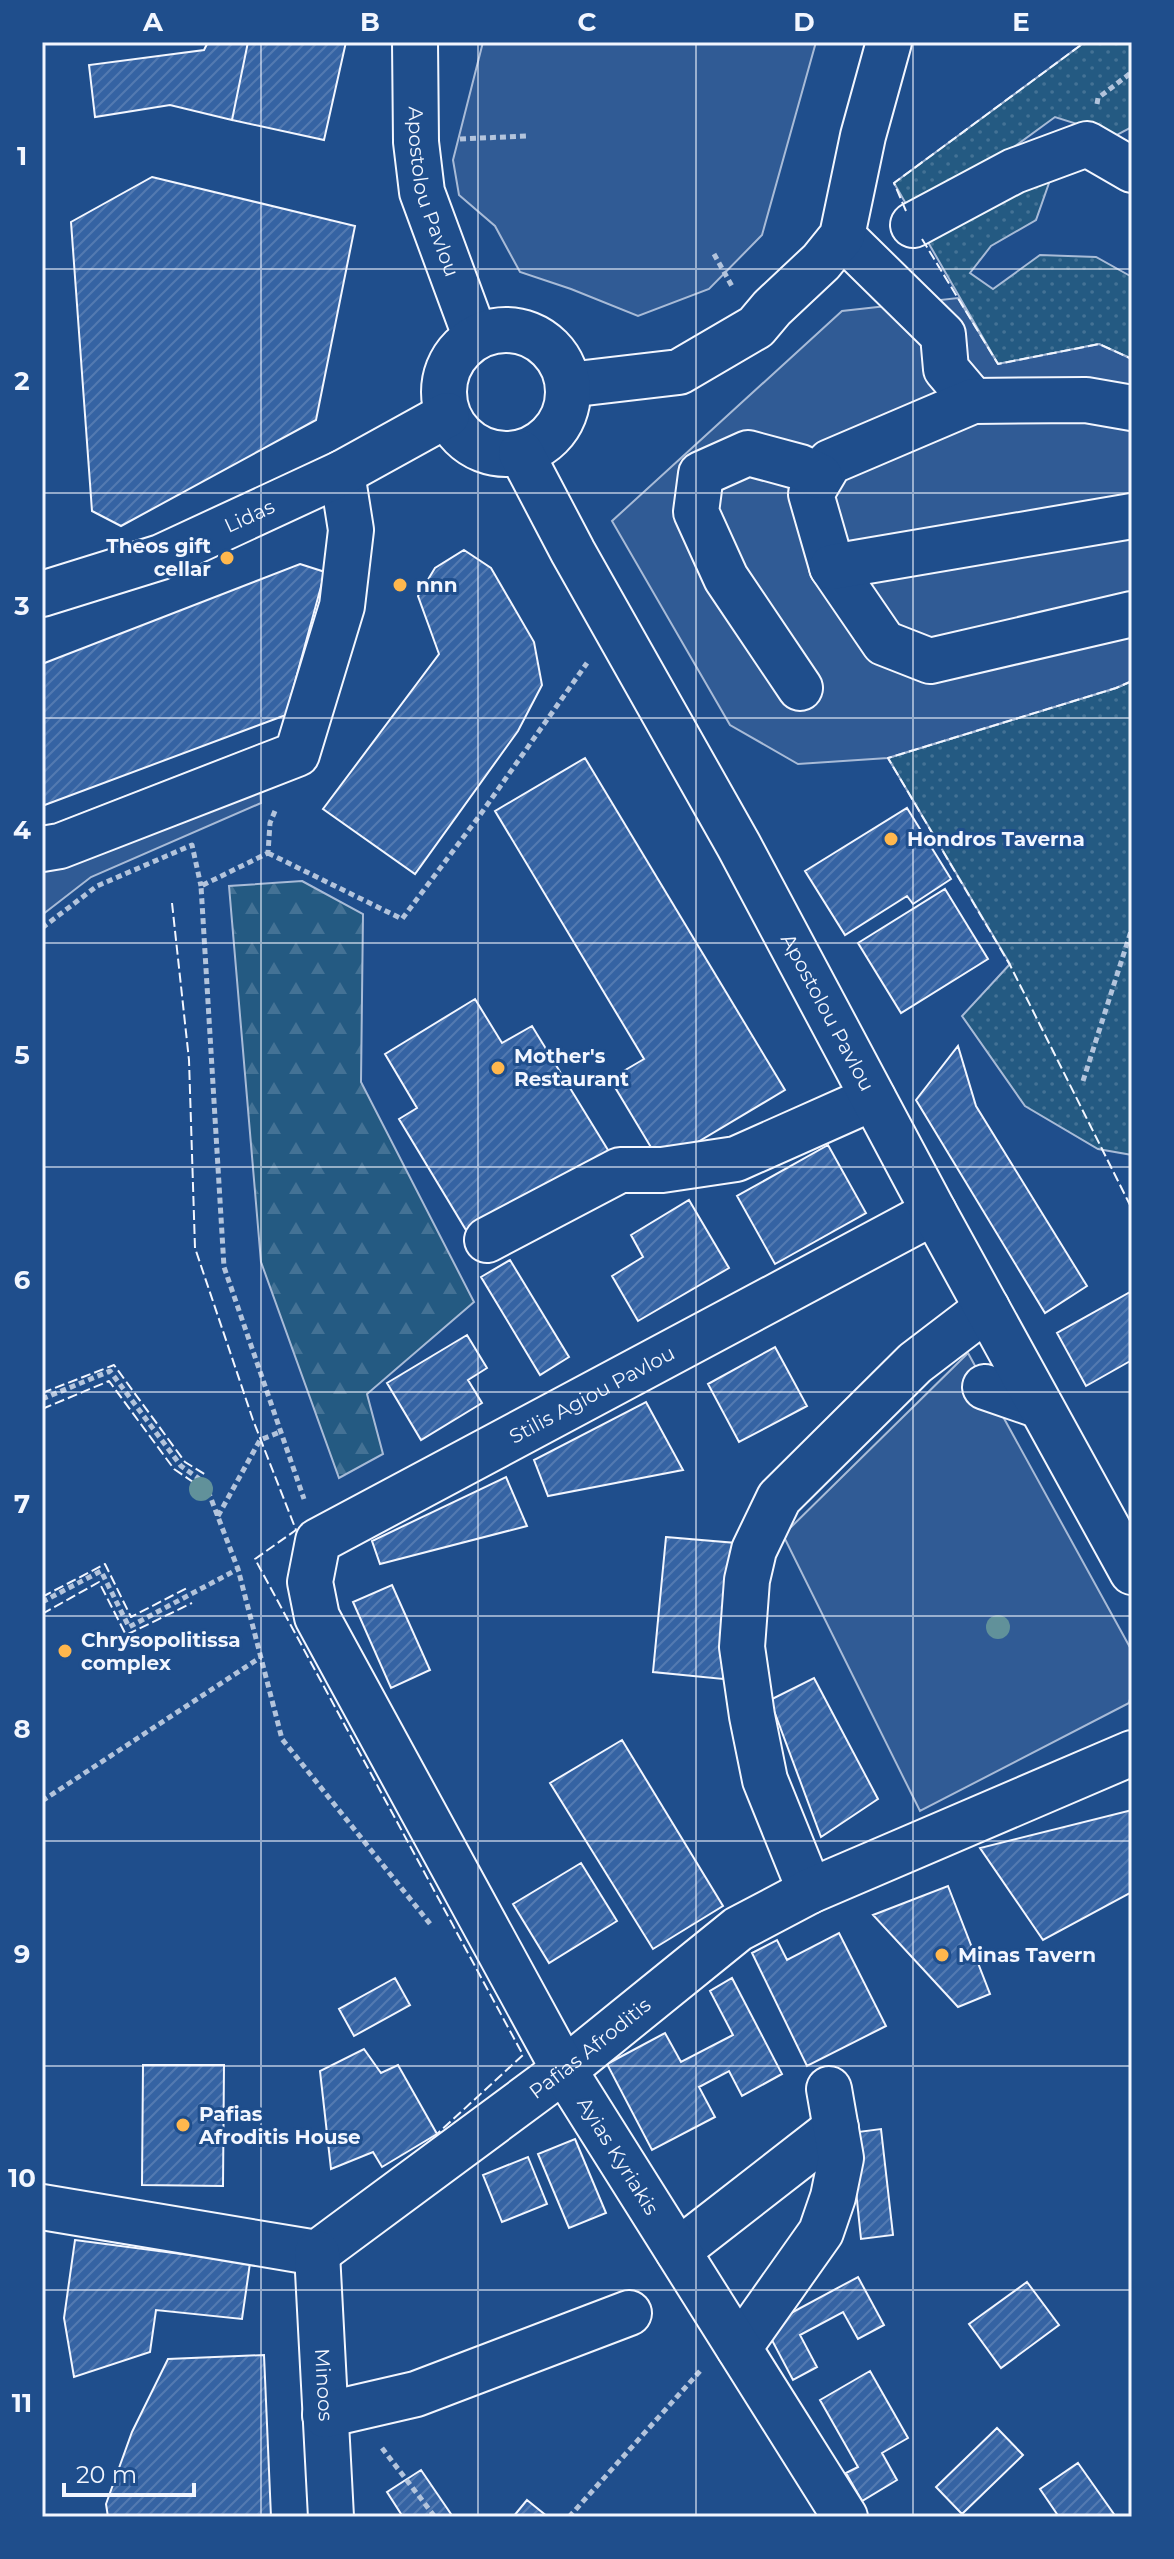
<svg xmlns="http://www.w3.org/2000/svg" width="1174" height="2559" viewBox="0 0 1174 2559" font-family="Montserrat,sans-serif">
  <style>
    .grass { fill: url(#grass-dots); stroke: #a8bbd7; stroke-width: 2 }
    .forest { fill: url(#forest-firs); stroke: #a8bbd7; stroke-width: 2 }
    .parking { fill: #305b95; stroke: #a8bbd7; stroke-width: 2 }
    .building { fill: url(#building-hatch); stroke: #f2f6ff; stroke-width: 2 }
    .lines { fill: none; stroke-linecap: round; stroke-linejoin: round }
    .minor-casing { stroke: #f2f6ff; stroke-width: 48 }
    .major-casing { stroke: #f2f6ff; stroke-width: 48 }
    .path { stroke: #b3c4dc; stroke-width: 5; stroke-dasharray: 6 4; stroke-linecap: butt }
    .minor { stroke: #1f4e8c; stroke-width: 44 }
    .major { stroke: #1f4e8c; stroke-width: 44 }
    .fence { stroke: #f2f6ff; stroke-width: 2; stroke-dasharray: 10 4; stroke-linecap: butt }
    .tree { fill: #61919a }
    .grid { fill: none; stroke: #f2f6ff; stroke-width: 2; stroke-opacity: 0.55 }
    .poi-dot { fill: #ffb74d; stroke: #1f4e8c; stroke-width: 3 }
    .labels { text-anchor: middle; stroke-width: 6; stroke-linejoin: round; paint-order: stroke }
    .street-label { font-size: 20px; fill: #f2f6ff; stroke: #1f4e8c }
    .poi-label { font-size: 20px; font-weight: bold; fill: #f2f6ff; stroke: #1f4e8c; text-anchor: start }
    .neatline { fill: none; stroke: #f2f6ff; stroke-width: 3 }
    .grid-label { font-size: 26px; text-anchor: middle; font-weight: bold; fill: #f2f6ff }
  </style>
  <defs>
    <pattern id="grass-dots" width="8" height="8" patternUnits="userSpaceOnUse" patternTransform="scale(2)"><rect width="8" height="8" fill="#245a82"/><path d="M2 2h.1M6 6h.1" fill="none" stroke="#447295" stroke-width="1.8" stroke-linecap="round"/></pattern>
    <pattern id="forest-firs" width="22" height="20" patternUnits="userSpaceOnUse" patternTransform="scale(2)"><rect width="22" height="20" fill="#245a82"/><path d="M5 1l3.5 6h-7zM16 11l3.5 6h-7z" fill="#447295"/></pattern>
    <pattern id="building-hatch" width="6" height="6" patternUnits="userSpaceOnUse" patternTransform="scale(2)"><rect width="6" height="6" fill="#3563a3"/><path d="M-1 1l2-2M0 6l6-6M5 7l2-2" fill="none" stroke="#537ab1"/></pattern>
  </defs>
  <rect width="100%" height="100%" fill="#1f4e8c"/>
  <!-- grass -->
  <path class="grass" d="M1085,42H1132V127L1115,136L1055,117L1014,147L1049,183L1036,220L991,246L970,273L993,289L1040,255L1096,257L1132,277V359L1099,344L998,364L894,183Z
    M1132,681V1155L1098,1149L1025,1106L962,1016L1010,964L888,758L1116,688Z"/>
  <!-- forest -->
  <path class="forest" d="M302,881L363,914L361,1082L474,1302L367,1394L383,1454L339,1478L261,1262L229,886Z"/>
  <!-- parking -->
  <path class="parking" d="M483,42H816L762,235L709,289L638,316L571,289L520,272L495,226L459,195L453,160Z
    M958,298L998,364L1099,344L1132,359V681L1116,688L888,758L798,764L730,725L612,521L842,311Z
    M258,745L261,803L91,877L42,915V829Z
    M968,1353L1132,1651V1691L1129,1703L920,1811L783,1535Z"/>
  <!-- building -->
  <path class="building" d="M208,42H248L232,120L170,105L95,117L89,65L204,50Z
    M248,42H346L324,140L232,120Z
    M152,177L355,226L316,420L121,526L92,511L71,222Z
    M464,550L491,568L534,642L542,685L518,731L415,874L323,809L439,654L418,596L435,568Z
    M300,564L325,572L286,715L42,806V664Z
    M585,758L785,1090L661,1164L610,1079L644,1059L495,811Z
    M907,808L951,879L913,904L907,896L845,935L805,871Z
    M945,889L988,959L901,1013L858,943Z
    M475,999L502,1043L532,1026L611,1155L472,1240L399,1119L417,1108L385,1054Z
    M958,1046L976,1106L1087,1286L1045,1313L916,1100Z
    M828,1145L866,1213L775,1264L737,1196Z
    M689,1200L729,1268L638,1321L612,1276L643,1257L631,1235Z
    M510,1260L569,1357L540,1375L481,1277Z
    M1132,1291V1360L1086,1386L1057,1333Z
    M467,1335L487,1368L468,1380L482,1403L421,1440L387,1383Z
    M775,1347L807,1406L739,1442L708,1384Z
    M646,1402L683,1470L548,1496L534,1460Z
    M506,1477L527,1526L380,1564L372,1541Z
    M666,1537L736,1543L723,1679L653,1672Z
    M392,1585L430,1670L391,1688L353,1602Z
    M814,1678L878,1799L821,1837L770,1700Z
    M622,1740L723,1906L653,1949L550,1783Z
    M1132,1810V1892L1043,1940L980,1848Z
    M581,1863L617,1921L549,1963L513,1904Z
    M948,1886L990,1994L958,2007L873,1915Z
    M839,1933L886,2026L807,2066L752,1953L777,1940L787,1960Z
    M395,1978L410,2005L354,2036L339,2009Z
    M732,1978L782,2074L742,2096L729,2071L699,2087L715,2117L652,2150L607,2064L665,2033L681,2062L733,2035L710,1991Z
    M364,2049L381,2073L398,2065L437,2134L382,2167L373,2152L331,2169L320,2071Z
    M143,2065H224L223,2186L142,2185Z
    M881,2129L893,2235L861,2239L850,2133Z
    M575,2139L606,2213L569,2228L538,2154Z
    M528,2157L547,2204L502,2222L483,2175Z
    M75,2240L250,2263L242,2319L156,2310L150,2352L74,2377L64,2318Z
    M858,2277L884,2325L858,2339L843,2312L800,2335L817,2367L793,2380L765,2327Z
    M1027,2282L1059,2325L1001,2368L969,2324Z
    M264,2355L271,2517H108L106,2504L132,2432L168,2359Z
    M870,2371L908,2438L882,2453L897,2480L862,2501L846,2473L858,2467L820,2400Z
    M997,2428L1023,2455L962,2514L936,2487Z
    M1078,2463L1116,2517H1059L1040,2489Z
    M421,2470L453,2517H403L387,2492Z
    M527,2500L548,2517H513Z"/>
  <g class="lines">
    <!-- minor casing -->
    <g class="minor-casing">
      <g id="minor">
        <path id="s1" d="M415,42L416,142L422,192L474,333L478,336"/>
        <path d="M913,225L1014,171L1087,144L1132,170"/>
        <path d="M842,236L943,335L946,369L973,401"/>
        <path d="M568,385L679,372L756,327L772,308L821,262L842,236L863,136L889,42"/>
        <path d="M1132,408L1086,400L973,401L830,462L811,494L832,567L884,643L930,661L1132,614"/>
        <path d="M832,567L1132,516"/>
        <path d="M800,688L726,578L696,512L701,474L748,453L800,467L820,476"/>
        <path d="M42,849L60,846L297,754L342,606L351,530L342,473"/>
        <path d="M487,1240L620,1170H662L736,1159L873,1098"/>
        <path d="M985,1387L1040,1406"/>
        <path d="M810,1891L765,1780L752,1716L742,1647L747,1580L754,1550L779,1498L915,1363L987,1308"/>
        <path id="s2" d="M42,2207L317,2253L564,2070L738,1929L810,1891L1132,1753"/>
        <path d="M678,2251L836,2128"/>
        <path id="s3" d="M317,2253L331,2517"/>
        <path d="M739,2348L821,2232L833,2197L841,2158L829,2089"/>
        <path d="M325,2415L416,2394L629,2313"/>
        <path id="s4" d="M845,2517L564,2070L317,1617L310,1582L318,1541L934,1212"/>
      </g>
    </g>
    <!-- major casing -->
    <g class="major-casing">
      <g id="major">
        <circle cx="506" cy="392" r="62"/>
        <path id="s5" d="M521,453L573,552L739,846L934,1212L1132,1572"/>
        <path id="s6" d="M42,594L161,557L342,473L447,415"/>
      </g>
    </g>
    <!-- path -->
    <path class="path" d="M1097,104L1098,98L1132,72
      M460,139L526,136
      M714,254L733,288
      M275,811L270,823L268,853L201,886L224,1267L304,1499
      M268,853L402,919L480,815L587,663
      M42,928L97,886L192,845L201,886
      M1083,1081L1132,928
      M42,1399L110,1371L181,1466L205,1483L238,1569L282,1739L431,1925
      M218,1516L260,1440L280,1432
      M42,1602L101,1571L129,1627L238,1569
      M42,1801L261,1657
      M382,2448L435,2517
      M569,2517L701,2370"/>
    <!-- minor -->
    <use href="#minor" class="minor"/>
    <!-- major -->
    <use href="#major" class="major"/>
    <!-- fence -->
    <path class="fence" d="M906,211L894,183L1085,42
      M922,239L998,364L1099,344L1132,359
      M1132,681L1116,688L888,758L1010,965L1132,1209
      M172,903L189,1060L195,1248L253,1420L296,1530L255,1559L523,2055L437,2134
      M42,1393L114,1365L185,1462L206,1475
      M42,1409L109,1381L174,1469L196,1484
      M42,1597L105,1564L131,1617L187,1588
      M42,1614L99,1582L126,1635L192,1603"/>
  </g>
  <!-- trees -->
  <g class="tree">
    <circle cx="201" cy="1489" r="12"/>
    <circle cx="998" cy="1627" r="12"/>
  </g>
  <!-- grid -->
  <path class="grid" d="M261,42V2517M478,42V2517M696,42V2517M913,42V2517M42,269H1132M42,493H1132M42,718H1132M42,943H1132M42,1167H1132M42,1392H1132M42,1616H1132M42,1841H1132M42,2066H1132M42,2290H1132"/>
  <!-- markers -->
  <g class="poi-dot">
    <circle cx="227" cy="558" r="8"/>
    <circle cx="400" cy="585" r="8"/>
    <circle cx="891" cy="839" r="8"/>
    <circle cx="498" cy="1068" r="8"/>
    <circle cx="65" cy="1651" r="8"/>
    <circle cx="942" cy="1955" r="8"/>
    <circle cx="183" cy="2125" r="8"/>
  </g>
  <g class="labels">
    <!-- street labels -->
    <g class="street-label">
      <text dy="7" stroke="none"><textPath href="#s1" startOffset="152">Apostolou Pavlou</textPath></text>
      <text dy="7" stroke="none"><textPath href="#s6" startOffset="222">Lidas</textPath></text>
      <text dy="7" stroke="none"><textPath href="#s5" startOffset="638">Apostolou Pavlou</textPath></text>
      <text dy="7" stroke="none"><textPath href="#s4" startOffset="1432">Stilis Agiou Pavlou</textPath></text>
      <text dy="7" stroke="none"><textPath href="#s2" startOffset="620">Pafias Afroditis</textPath></text>
      <text transform="translate(618 2156) rotate(58)" y="7">Ayias Kyriakis</text>
      <text dy="7" stroke="none"><textPath href="#s3" startOffset="132">Minoos</textPath></text>
    </g>
    <!-- poi labels -->
    <g class="poi-label">
      <text x="211" y="553" text-anchor="end">Theos gift<tspan x="211" dy="23">cellar</tspan></text>
      <text x="416" y="592">nnn</text>
      <text x="907" y="846">Hondros Taverna</text>
      <text x="514" y="1063">Mother's<tspan x="514" dy="23">Restaurant</tspan></text>
      <text x="81" y="1647">Chrysopolitissa<tspan x="81" dy="23">complex</tspan></text>
      <text x="958" y="1962">Minas Tavern</text>
      <text x="199" y="2121">Pafias<tspan x="199" dy="23">Afroditis House</tspan></text>
    </g>
  </g>
  <!-- border -->
  <rect width="1174" height="2559" fill="none" stroke="#1f4e8c" stroke-width="88"/>
  <!-- scale -->
  <path d="M64 2483v12h130v-12" fill="none" stroke="#f2f6ff" stroke-width="4"/>
  <text x="76" y="2483" font-size="24" fill="#f2f6ff" stroke="#1f4e8c" stroke-width="6" paint-order="stroke">20 m</text>
  <rect x="44" y="44" width="1086" height="2471" class="neatline"/>
  <g class="grid-label">
    <text x="153" y="31">A</text>
    <text x="370" y="31">B</text>
    <text x="587" y="31">C</text>
    <text x="804" y="31">D</text>
    <text x="1021" y="31">E</text>
    <text x="22" y="165">1</text>
    <text x="22" y="390">2</text>
    <text x="22" y="615">3</text>
    <text x="22" y="839">4</text>
    <text x="22" y="1064">5</text>
    <text x="22" y="1289">6</text>
    <text x="22" y="1513">7</text>
    <text x="22" y="1738">8</text>
    <text x="22" y="1963">9</text>
    <text x="22" y="2187">10</text>
    <text x="22" y="2412">11</text>
  </g>
</svg>
